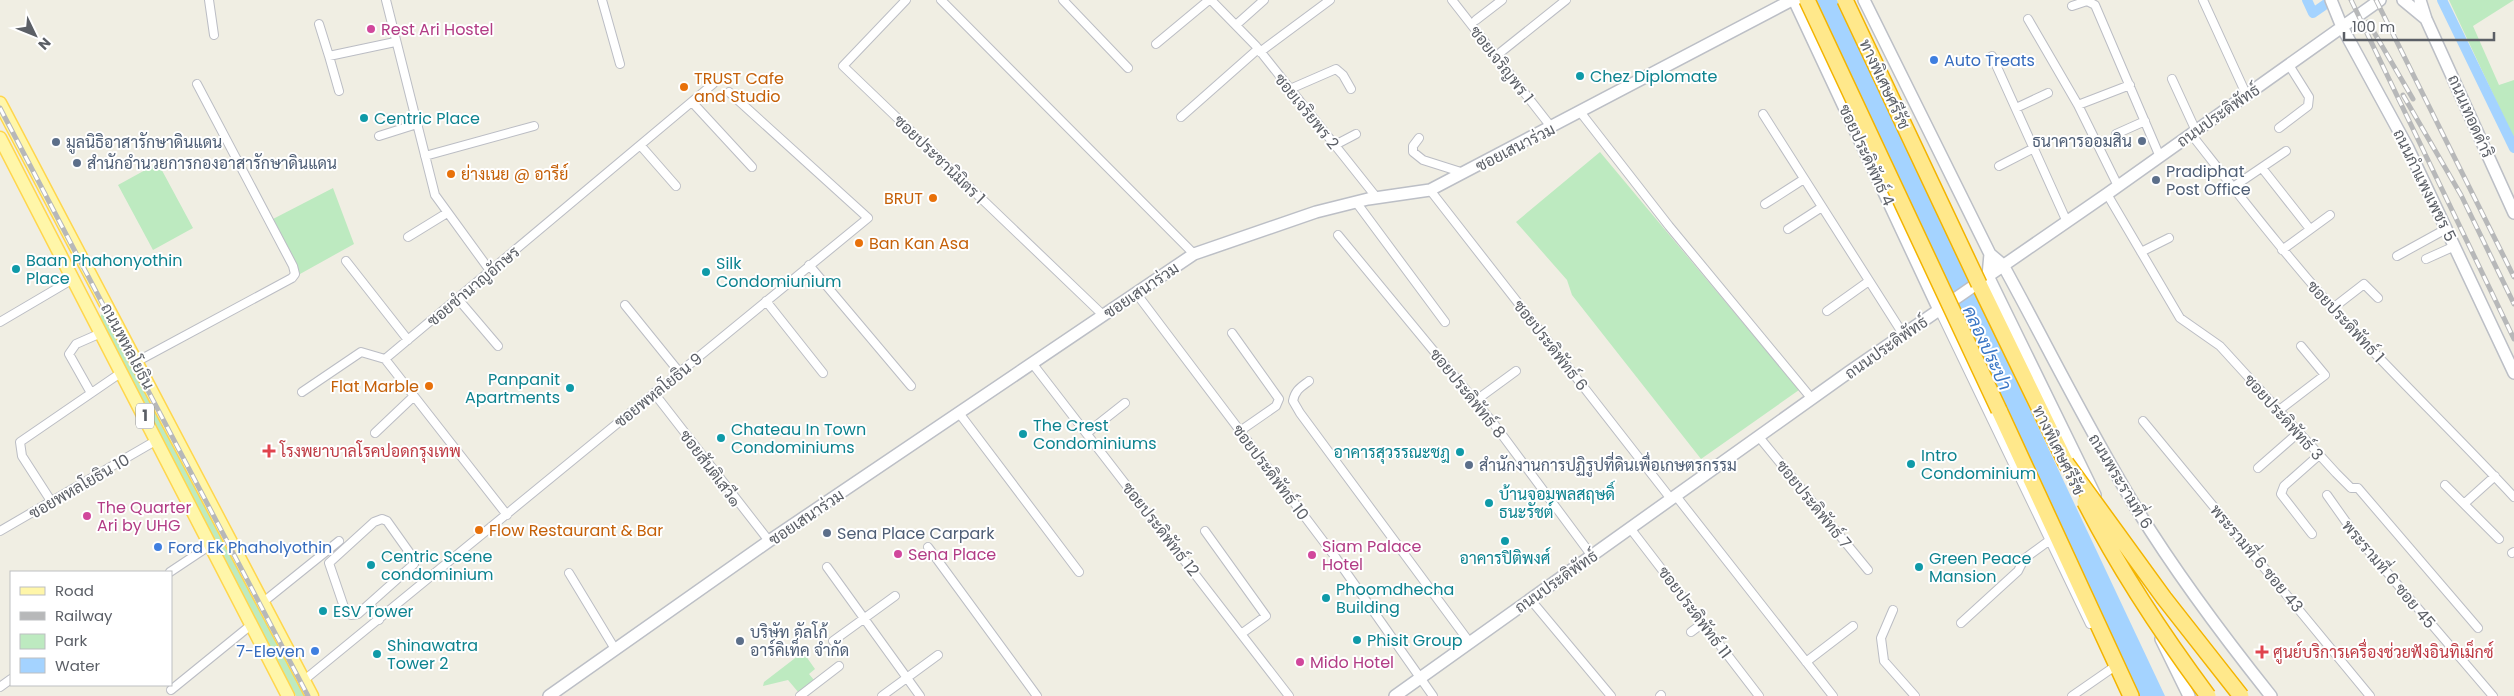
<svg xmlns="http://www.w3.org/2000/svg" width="2514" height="696" viewBox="0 0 2514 696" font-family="Poppins,Sarabun,sans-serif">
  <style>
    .green { fill: #bdeac0 }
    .water { fill: #a4d3ff }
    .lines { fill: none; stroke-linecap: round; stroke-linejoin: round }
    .canal { stroke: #a4d3ff; stroke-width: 10 }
    .street-casing { stroke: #bbbdc4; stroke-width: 10 }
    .secondary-casing { stroke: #bcbfc6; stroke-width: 14 }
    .primary-casing { stroke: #ffd64d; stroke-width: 15 }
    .highway-casing { stroke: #f3b400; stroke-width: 18 }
    .street { stroke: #fff; stroke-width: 8 }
    .secondary { stroke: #fff; stroke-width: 11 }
    .primary { stroke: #fff6a9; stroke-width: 12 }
    .highway { stroke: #ffe88b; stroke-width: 15 }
    .rail-casing { stroke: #b7b8b9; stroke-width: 5 }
    .rail { stroke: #fff; stroke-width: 3; stroke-dasharray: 9; stroke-linecap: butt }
    .highway-bridge-casing { stroke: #f3b400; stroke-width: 18; stroke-linecap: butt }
    .highway-bridge { stroke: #ffe88b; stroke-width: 15 }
    .hotel-dot { fill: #d1479c; stroke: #fff; stroke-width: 2 }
    .shop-dot { fill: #3f7fe0; stroke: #fff; stroke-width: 2 }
    .culture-dot { fill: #0f9aa8; stroke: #fff; stroke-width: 2 }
    .food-dot { fill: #e8710a; stroke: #fff; stroke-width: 2 }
    .service-dot { fill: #5c6f8a; stroke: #fff; stroke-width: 2 }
    .health-dot { fill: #e0444e; stroke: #fff; stroke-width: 2 }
    .labels { text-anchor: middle; stroke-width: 4; stroke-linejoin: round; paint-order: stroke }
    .shield { fill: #fff; stroke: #8c8f94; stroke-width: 1 }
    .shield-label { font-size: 15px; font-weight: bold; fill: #5b5f66 }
    .hotel-label { font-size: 16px; fill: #b23c85; stroke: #fff; text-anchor: start }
    .shop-label { font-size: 16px; fill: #366cbe; stroke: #fff; text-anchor: start }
    .street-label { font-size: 16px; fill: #5b5f66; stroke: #fff }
    .culture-label { font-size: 16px; fill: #0d838f; stroke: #fff; text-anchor: start }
    .food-label { font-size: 16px; fill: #c56008; stroke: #fff; text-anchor: start }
    .service-label { font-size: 16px; fill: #4e5e75; stroke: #fff; text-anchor: start }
    .health-label { font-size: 16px; fill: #be3a42; stroke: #fff; text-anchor: start }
    .water-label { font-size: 18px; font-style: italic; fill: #3976c5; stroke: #fff }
  </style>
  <rect width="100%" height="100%" fill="#f0eee3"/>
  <!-- green -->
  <path class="green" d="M2449,0H2514L2473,26L2499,85L2514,80V139Z
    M1600,152L1799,390L1701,459L1572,295L1567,280L1516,222Z
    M158,163L193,228L153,250L118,185Z
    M333,188L354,244L300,274L273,219Z
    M103,313H107L308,696H296L98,319Z
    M803,652L815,669L809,674L814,680L799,693L788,680L763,686L764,682Z"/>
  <!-- water -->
  <path class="water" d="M1810,0H1837L2165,696H2136L2091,592Z"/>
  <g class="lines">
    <!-- canal -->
    <path class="canal" d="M2307,0L2313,13L2326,4
      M2442,0L2514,148"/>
    <!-- street casing -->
    <g class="street-casing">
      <path id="street" d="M209,0L214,35
        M386,0L435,195L491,272
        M602,0L620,64
        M906,0L843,66L1103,315
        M941,0L1194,254
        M1063,0L1128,68
        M1211,0L1256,46L1377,198
        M1452,0L1552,128
        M2203,0L2247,96
        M2072,6L2087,1L2095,5L2160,157
        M2028,19L2078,105L2118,186
        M1476,20L1502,0
        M319,24L329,56L395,42
        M1236,25L1264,0
        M1156,44L1209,0
        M1260,52L1330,0
        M1501,52L1566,0
        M329,56L339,91
        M1992,56L2067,222
        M2172,79L2196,131
        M1290,89L1336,69L1343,75L1351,89
        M692,102L752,167
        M2078,105L2130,85
        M2016,108L2048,93
        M1581,113L1669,226L1812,399
        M1763,114L1903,334
        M1181,117L1258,49
        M2279,128L2308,106L2309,97L2289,65
        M2116,134L2145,121
        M2191,134C2243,200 2294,266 2350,327C2404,385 2460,439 2514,497
        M379,136L417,124
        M1419,138L1413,146V152L1423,160L1464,173
        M1335,145L1356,134
        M641,146L676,186
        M425,156L534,126
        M1999,166L2034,148
        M2262,168L2310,229
        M2233,187L2286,151
        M1430,190L1671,499
        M2107,194L2180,318L2220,346L2336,473L2351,488H2358L2478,628
        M1356,202L1445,322
        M1765,204L1804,179
        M1788,229L1822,207
        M1338,235L1494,424L1592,556
        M408,237L447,213
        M2282,250L2330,215
        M2141,252L2169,238
        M2397,256L2446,229
        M2426,259L2455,246
        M346,261L408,340
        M809,265L911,386
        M1136,293L1336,558L1433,696
        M458,299L498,346
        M766,301L823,373
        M625,305L680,373
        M2333,308L2364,284L2378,298
        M1939,310L2090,624
        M1827,311L1869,281
        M0,322L73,279
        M1232,333L1279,399L1276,406L1240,431
        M385,359L713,84
        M385,359L507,515
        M136,362L292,278L295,274L293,266L197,84
        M1032,363L1289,696
        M1309,381C1301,387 1295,390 1293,401L1300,413L1470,643
        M302,392L361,352L385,359
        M91,393L69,354L76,344L101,333
        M654,393L769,541
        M1475,401L1516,371
        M2278,411L2325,375L2301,346
        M959,413L1079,572
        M2143,421L2370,696
        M375,433L414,396
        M1087,433L1125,403
        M1759,437L1868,570
        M2258,468L2298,433
        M2445,485L2499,539
        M2327,495L2356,536L2493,696
        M1676,496L1833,696
        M51,501L22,456L20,442L122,372
        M2465,503L2495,476
        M382,519L387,521L414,559V564L358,614L351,615L344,607L329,563L374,522Z
        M1630,528L1759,696
        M0,531L157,440
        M1205,531L1266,616L1241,634
        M2312,534L2281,494L2284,486L2319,455
        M928,547L1037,696
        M2512,553L2514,552
        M827,567L920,696
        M170,572L212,544
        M569,573L615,649
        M1530,599L1611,696
        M262,603L339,541
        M370,604L379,620
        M1893,610L1881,638L1884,661L1915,696
        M1961,623L2018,571L2024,559L2050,540
        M1691,632L1703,623
        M833,641L895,596
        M1806,662L1853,626
        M303,681L868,218L729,92
        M0,687L11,679
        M171,690L251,625
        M800,696L839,666
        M882,696L938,655
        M1660,696L1661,695
        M2072,696L2111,669"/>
    </g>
    <!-- secondary casing -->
    <g class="secondary-casing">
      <path id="secondary" d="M1794,0L1939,310
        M1864,0L1990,254L2003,265C2048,347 2089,431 2138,511C2178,576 2224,637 2271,696
        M2331,0L2342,27L2408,148L2514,373
        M2403,0L2426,19
        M2420,0L2426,19L2514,213
        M1990,254L1988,276L2095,495
        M2161,639L2189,696
        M549,696L769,541L1194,254L1316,212L1368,199L1430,190L1792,0
        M1395,696L1849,372L2107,194L2380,0"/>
    </g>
    <!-- primary casing -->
    <g class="primary-casing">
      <path id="primary" d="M0,103L312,696
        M0,138L288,696"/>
    </g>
    <!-- highway casing -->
    <g class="highway-casing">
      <path id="highway" d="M1979,284L2066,463
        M1999,410L2131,696"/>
    </g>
    <!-- street -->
    <use href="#street" class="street"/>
    <!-- secondary -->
    <use href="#secondary" class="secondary"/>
    <!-- primary -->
    <use href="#primary" class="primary"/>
    <!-- highway -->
    <use href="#highway" class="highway"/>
    <!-- rail casing -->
    <g class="rail-casing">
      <path id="rail" d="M2351,0L2514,339
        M2376,0L2514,277
        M2368,22L2413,99
        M2403,95L2461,195L2514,304
        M0,108L308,696"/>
    </g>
    <!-- rail -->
    <use href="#rail" class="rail"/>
    <!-- highway-bridge casing -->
    <g class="highway-bridge-casing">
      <path id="highway-bridge" d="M1807,0L1999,410
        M1845,0L1979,284
        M2066,463L2164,598L2241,696
        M2085,502C2120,571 2162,634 2208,696"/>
    </g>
    <!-- highway-bridge -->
    <use href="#highway-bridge" class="highway-bridge"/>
  </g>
  <!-- markers -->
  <g class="hotel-dot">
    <circle cx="371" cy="29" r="5"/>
    <circle cx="87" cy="516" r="5"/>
    <circle cx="898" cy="554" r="5"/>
    <circle cx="1312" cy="555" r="5"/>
    <circle cx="1300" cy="662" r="5"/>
  </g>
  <g class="shop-dot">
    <circle cx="1934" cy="60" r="5"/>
    <circle cx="158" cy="547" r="5"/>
    <circle cx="315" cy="651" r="5"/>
  </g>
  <g class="culture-dot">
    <circle cx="1580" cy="76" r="5"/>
    <circle cx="364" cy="118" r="5"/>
    <circle cx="16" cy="269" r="5"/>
    <circle cx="706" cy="272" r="5"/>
    <circle cx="570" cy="388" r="5"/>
    <circle cx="1023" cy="434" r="5"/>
    <circle cx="721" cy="438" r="5"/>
    <circle cx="1460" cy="452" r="5"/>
    <circle cx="1911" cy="464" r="5"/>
    <circle cx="1489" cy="503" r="5"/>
    <circle cx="1505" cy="541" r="5"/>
    <circle cx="371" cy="565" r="5"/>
    <circle cx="1919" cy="567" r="5"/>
    <circle cx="1326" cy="598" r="5"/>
    <circle cx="323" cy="611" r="5"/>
    <circle cx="1357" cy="640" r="5"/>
    <circle cx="377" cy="654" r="5"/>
  </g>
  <g class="food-dot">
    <circle cx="684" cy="87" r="5"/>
    <circle cx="451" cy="174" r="5"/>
    <circle cx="933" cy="198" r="5"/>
    <circle cx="859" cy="243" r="5"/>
    <circle cx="429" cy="386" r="5"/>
    <circle cx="479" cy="530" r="5"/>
  </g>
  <g class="service-dot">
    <circle cx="2142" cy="141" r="5"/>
    <circle cx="56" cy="142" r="5"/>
    <circle cx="77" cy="163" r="5"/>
    <circle cx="2156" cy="180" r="5"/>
    <circle cx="1469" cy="465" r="5"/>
    <circle cx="827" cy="533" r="5"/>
    <circle cx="740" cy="641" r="5"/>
  </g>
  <g class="health-dot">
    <path d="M266.5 443.5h5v5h5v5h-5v5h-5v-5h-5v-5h5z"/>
    <path d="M2259.5 644.5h5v5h5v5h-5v5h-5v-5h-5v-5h5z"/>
  </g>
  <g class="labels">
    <!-- shield labels -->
    <rect class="shield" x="136" y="403.5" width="18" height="25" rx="4"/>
    <g class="shield-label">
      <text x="145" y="421">1</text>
    </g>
    <!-- hotel labels -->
    <g class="hotel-label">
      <text x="381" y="35">Rest Ari Hostel</text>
      <text x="97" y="513">The Quarter<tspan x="97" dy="18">Ari by UHG</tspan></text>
      <text x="1322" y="552">Siam Palace<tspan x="1322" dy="18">Hotel</tspan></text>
      <text x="908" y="560">Sena Place</text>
      <text x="1310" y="668">Mido Hotel</text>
    </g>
    <!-- shop labels -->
    <g class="shop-label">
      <text x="1944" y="66">Auto Treats</text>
      <text x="168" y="553">Ford Ek Phaholyothin</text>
      <text x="305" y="657" text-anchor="end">7-Eleven</text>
    </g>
    <!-- street labels -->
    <g class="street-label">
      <text transform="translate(1502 64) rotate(52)" y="6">ซอยเจริญพร 1</text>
      <text transform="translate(1885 84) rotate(65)" y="6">ทางพิเศษศรีรัช</text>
      <text transform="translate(1307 111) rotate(51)" y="6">ซอยเจริยพร 2</text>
      <text transform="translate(2218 115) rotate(-35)" y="6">ถนนประดิพัทธ์</text>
      <text transform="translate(2471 116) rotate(66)" y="6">ถนนเทอดดำริ</text>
      <text transform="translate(1515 147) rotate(-27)" y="6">ซอยเสนาร่วม</text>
      <text transform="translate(1867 155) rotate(65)" y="6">ซอยประดิพัทธ์ 4</text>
      <text transform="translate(940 159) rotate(44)" y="6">ซอยประชานิมิตร 1</text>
      <text transform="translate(2425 185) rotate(64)" y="6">ถนนกำแพงเพชร 5</text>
      <text transform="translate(473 286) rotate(-40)" y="6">ซอยชำนาญอักษร</text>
      <text transform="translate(1141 290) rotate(-34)" y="6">ซอยเสนาร่วม</text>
      <text transform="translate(2346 321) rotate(47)" y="6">ซอยประดิพัทธ์ 1</text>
      <text transform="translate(1551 345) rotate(52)" y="6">ซอยประดิพัทธ์ 6</text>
      <text transform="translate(128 346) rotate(62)" y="6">ถนนพหลโยธิน</text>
      <text transform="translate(1886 347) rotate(-35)" y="6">ถนนประดิพัทธ์</text>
      <text transform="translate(658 390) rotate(-39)" y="6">ซอยพหลโยธิน 9</text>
      <text transform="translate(1468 393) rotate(51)" y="6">ซอยประดิพัทธ์ 8</text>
      <text transform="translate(2284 417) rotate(48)" y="6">ซอยประดิพัทธ์ 3</text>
      <text transform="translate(2059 450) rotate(64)" y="6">ทางพิเศษศรีรัช</text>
      <text transform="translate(711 468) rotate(53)" y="6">ซอยสันติเสวี๑</text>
      <text transform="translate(1271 472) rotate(53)" y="6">ซอยประดิพัทธ์ 10</text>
      <text transform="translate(2121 481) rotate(59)" y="6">ถนนพระรามที่ 6</text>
      <text transform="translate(79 486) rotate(-30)" y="6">ซอยพหลโยธิน 10</text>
      <text transform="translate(1814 504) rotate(51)" y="6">ซอยประดิพัทธ์ 7</text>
      <text transform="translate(806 517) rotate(-34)" y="6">ซอยเสนาร่วม</text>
      <text transform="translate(1161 529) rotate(52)" y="6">ซอยประดิพัทธ์ 12</text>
      <text transform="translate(2257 558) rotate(50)" y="6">พระรามที่ 6 ซอย 43</text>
      <text transform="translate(2389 574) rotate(50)" y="6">พระรามที่ 6 ซอย 45</text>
      <text transform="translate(1556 581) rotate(-35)" y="6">ถนนประดิพัทธ์</text>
      <text transform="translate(1695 612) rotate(53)" y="6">ซอยประดิพัทธ์ 11</text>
    </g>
    <!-- culture labels -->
    <g class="culture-label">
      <text x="1590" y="82">Chez Diplomate</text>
      <text x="374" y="124">Centric Place</text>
      <text x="26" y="266">Baan Phahonyothin<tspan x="26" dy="18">Place</tspan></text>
      <text x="716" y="269">Silk<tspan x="716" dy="18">Condomiunium</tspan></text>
      <text x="560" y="385" text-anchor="end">Panpanit<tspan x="560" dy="18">Apartments</tspan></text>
      <text x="1033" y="431">The Crest<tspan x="1033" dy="18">Condominiums</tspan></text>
      <text x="731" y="435">Chateau In Town<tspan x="731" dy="18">Condominiums</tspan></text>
      <text x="1450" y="458" text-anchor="end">อาคารสุวรรณะชฎ</text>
      <text x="1921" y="461">Intro<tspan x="1921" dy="18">Condominium</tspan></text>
      <text x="1499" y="500">บ้านจอมพลสฤษดิ์<tspan x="1499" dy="18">ธนะรัชต์</tspan></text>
      <text x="381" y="562">Centric Scene<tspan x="381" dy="18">condominium</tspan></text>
      <text x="1505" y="564" text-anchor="middle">อาคารปิติพงศ์</text>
      <text x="1929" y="564">Green Peace<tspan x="1929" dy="18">Mansion</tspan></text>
      <text x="1336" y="595">Phoomdhecha<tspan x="1336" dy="18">Building</tspan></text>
      <text x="333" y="617">ESV Tower</text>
      <text x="1367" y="646">Phisit Group</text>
      <text x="387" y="651">Shinawatra<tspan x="387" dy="18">Tower 2</tspan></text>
    </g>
    <!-- food labels -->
    <g class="food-label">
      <text x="694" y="84">TRUST Cafe<tspan x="694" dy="18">and Studio</tspan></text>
      <text x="461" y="180">ย่างเนย @ อารีย์</text>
      <text x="923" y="204" text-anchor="end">BRUT</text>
      <text x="869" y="249">Ban Kan Asa</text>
      <text x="419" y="392" text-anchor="end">Flat Marble</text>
      <text x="489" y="536">Flow Restaurant &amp; Bar</text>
    </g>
    <!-- service labels -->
    <g class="service-label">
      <text x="2132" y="147" text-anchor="end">ธนาคารออมสิน</text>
      <text x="66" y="148">มูลนิธิอาสารักษาดินแดน</text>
      <text x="87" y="169">สำนักอำนวยการกองอาสารักษาดินแดน</text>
      <text x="2166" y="177">Pradiphat<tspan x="2166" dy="18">Post Office</tspan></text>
      <text x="1479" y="471">สำนักงานการปฏิรูปที่ดินเพื่อเกษตรกรรม</text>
      <text x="837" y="539">Sena Place Carpark</text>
      <text x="750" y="638">บริษัท อัลโก้<tspan x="750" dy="18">อาร์คิเท็ค จำกัด</tspan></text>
    </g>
    <!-- health labels -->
    <g class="health-label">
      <text x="280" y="457">โรงพยาบาลโรคปอดกรุงเทพ</text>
      <text x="2273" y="658">ศูนย์บริการเครื่องช่วยฟังอินทิเม็กซ์</text>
    </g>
    <!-- water labels -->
    <g class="water-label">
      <text transform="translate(1987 348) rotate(65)" y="6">คลองประปา</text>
    </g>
  </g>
  <!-- legend -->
  <rect x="10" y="571" width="162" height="115" fill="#ffffff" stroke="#bdbfc2"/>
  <rect x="20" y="587" width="25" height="8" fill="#fff6a9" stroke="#bdbfc2"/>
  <text x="55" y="596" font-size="15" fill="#5b5f66">Road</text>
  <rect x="20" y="612" width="25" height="8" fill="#b7b8b9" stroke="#bdbfc2"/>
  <text x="55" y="621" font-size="15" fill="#5b5f66">Railway</text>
  <rect x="20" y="634" width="25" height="15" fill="#bdeac0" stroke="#bdbfc2"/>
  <text x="55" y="646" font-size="15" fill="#5b5f66">Park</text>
  <rect x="20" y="658" width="25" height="15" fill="#a4d3ff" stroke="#bdbfc2"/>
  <text x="55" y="671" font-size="15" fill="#5b5f66">Water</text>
  <!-- north arrow -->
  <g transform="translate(35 35) rotate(133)" stroke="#ffffff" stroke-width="4" paint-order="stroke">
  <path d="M0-4L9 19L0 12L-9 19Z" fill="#5b5f66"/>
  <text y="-8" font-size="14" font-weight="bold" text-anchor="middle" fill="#5b5f66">N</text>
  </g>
  <!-- scale -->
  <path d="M2344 32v8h150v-8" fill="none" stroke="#5b5f66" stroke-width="2.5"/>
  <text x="2352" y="32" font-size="15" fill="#5b5f66" stroke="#ffffff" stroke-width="4" paint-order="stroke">100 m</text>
</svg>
